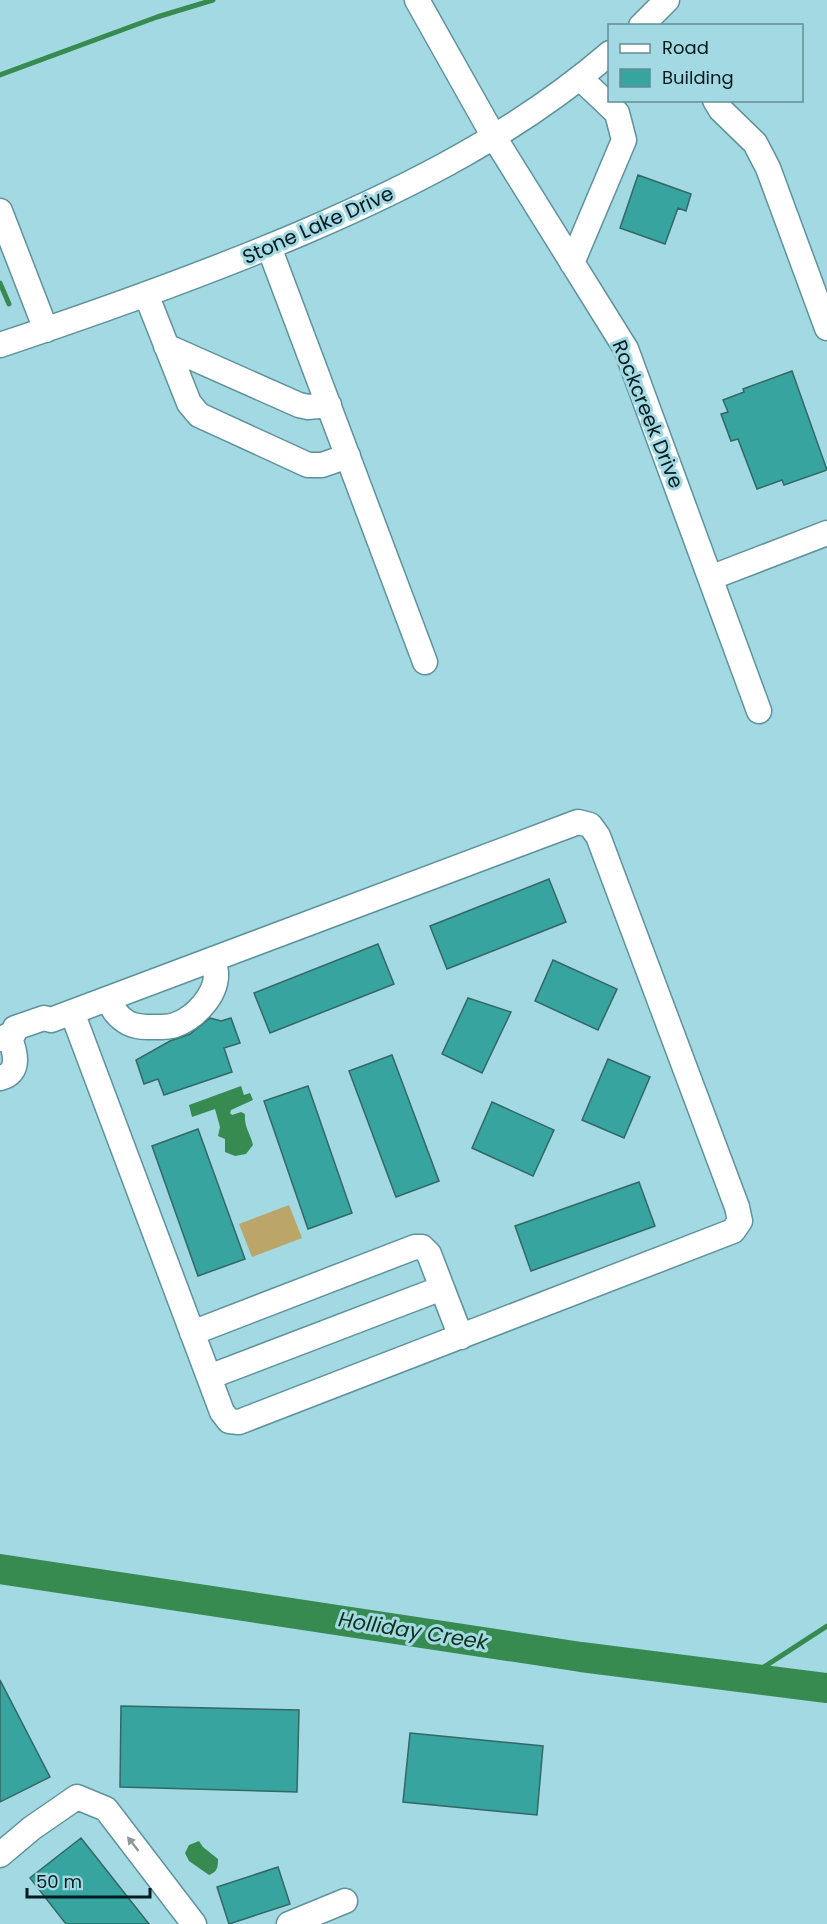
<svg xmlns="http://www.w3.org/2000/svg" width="827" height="1924" viewBox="0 0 827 1924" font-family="Poppins,sans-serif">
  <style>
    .green { fill: #bba568 }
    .water { fill: #378b50 }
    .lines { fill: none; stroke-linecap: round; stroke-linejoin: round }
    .stream { stroke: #378b50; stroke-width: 5 }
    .river { stroke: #378b50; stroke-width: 30 }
    .building { fill: #37a49f; stroke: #336865; stroke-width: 1.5 }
    .minor-casing { stroke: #5e929c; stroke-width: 27 }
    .minor { stroke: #fff; stroke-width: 24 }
    .oneway { fill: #8e989a }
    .labels { text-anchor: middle; stroke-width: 6; stroke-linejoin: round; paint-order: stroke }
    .street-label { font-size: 20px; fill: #051b1f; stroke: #a3d9e3 }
    .water-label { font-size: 21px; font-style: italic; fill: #0f321a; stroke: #a3d9e3 }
  </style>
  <rect width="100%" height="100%" fill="#a3d9e3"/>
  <!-- green -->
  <path class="green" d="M289,1205L302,1238L252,1257L239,1224Z"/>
  <!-- water -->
  <path class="water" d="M241,1086L244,1095L250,1093L253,1100L231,1110L230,1113L232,1115L241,1112L245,1114C244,1128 250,1132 253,1145L246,1154L235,1156L225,1152V1139L218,1136L220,1127L215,1109L192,1117L189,1105Z
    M199,1841L203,1847L218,1859C218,1868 217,1872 209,1875L189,1861L185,1853L189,1845Z"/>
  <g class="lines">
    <!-- stream -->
    <path class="stream" d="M0,75L157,17L213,0
      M0,283L9,304
      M747,1678L827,1626"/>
    <!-- river -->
    <path class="river" d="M0,1569L581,1657L827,1688"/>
  </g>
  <!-- building -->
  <path class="building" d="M638,175L691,194L686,211L678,208L665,244L620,228Z
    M792,371L827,470L784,485L782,480L757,489L738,439L731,441L721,414L728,412L723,400L744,392L743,389Z
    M549,879L566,922L447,969L430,926Z
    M378,944L394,984L270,1033L254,993Z
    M553,960L617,989L598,1030L535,1001Z
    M468,998L511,1012L482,1073L442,1054Z
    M210,1018L221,1021L231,1018L240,1043L224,1048L232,1072L164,1095L158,1079L144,1084L136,1060L170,1041L190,1034Z
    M392,1055L439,1181L396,1197L349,1071Z
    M608,1059L650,1077L624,1138L582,1120Z
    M308,1086L352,1213L308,1229L264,1101Z
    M492,1102L554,1130L533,1176L472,1148Z
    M198,1129L245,1259L198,1276L152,1146Z
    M639,1182L655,1226L531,1271L515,1226Z
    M0,1680L50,1777L0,1802Z
    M121,1706L299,1710L297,1792L120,1787Z
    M410,1733L543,1746L537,1815L403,1802Z
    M81,1838L149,1924H66L30,1878Z
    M278,1867L290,1904L229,1924L217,1887Z"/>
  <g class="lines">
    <!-- minor casing -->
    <g class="minor-casing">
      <path id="minor" d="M417,0L494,137L626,349L759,711
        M641,26L667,0
        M715,100L721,110L755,143L768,168L827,328
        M0,211L46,330
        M269,247L425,662
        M572,263L624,140L617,113L580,78
        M146,294L189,403L199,415L308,465H322L348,456
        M0,345C102,311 203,275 302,233C412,186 518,132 610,53
        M166,346L299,405L308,407L329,405
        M710,578L827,533
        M108,999C112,1008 116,1015 125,1021C130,1025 140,1027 147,1027C156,1027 166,1028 175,1025C195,1018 217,995 216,973C216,969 214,964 213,959
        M0,1039L14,1033L15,1028L44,1018L51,1020L578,822L590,825L598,836L737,1207L740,1221L733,1231L239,1422L229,1421L222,1412L72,1012
        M0,1078C22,1073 15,1051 9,1035
        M192,1333L415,1247H422L429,1254L442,1288
        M209,1377L442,1288L461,1337
        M0,1855L32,1828L77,1797L106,1809L194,1924
        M289,1924L345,1901"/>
    </g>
    <!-- minor -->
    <use href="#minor" class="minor"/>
  </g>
  <!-- one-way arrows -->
  <defs><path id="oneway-solid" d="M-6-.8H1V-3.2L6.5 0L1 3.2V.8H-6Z" transform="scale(1.5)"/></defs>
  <use class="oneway" href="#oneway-solid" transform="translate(133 1844) rotate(-128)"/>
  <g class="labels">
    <!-- street labels -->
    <g class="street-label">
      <text transform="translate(318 225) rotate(-24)" y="7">Stone Lake Drive</text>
      <text transform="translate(648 414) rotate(68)" y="7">Rockcreek Drive</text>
    </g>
    <!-- water labels -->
    <g class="water-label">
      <text transform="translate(413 1631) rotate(9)" y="7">Holliday Creek</text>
    </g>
  </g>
  <!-- legend -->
  <rect x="608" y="24" width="195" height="78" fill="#a3d9e3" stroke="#648d95" stroke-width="1.5"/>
  <rect x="620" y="44" width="30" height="9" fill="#ffffff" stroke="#648d95" stroke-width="1.5"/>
  <text x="662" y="54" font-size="18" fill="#051b1f">Road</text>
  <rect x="620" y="69" width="30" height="18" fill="#37a49f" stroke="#648d95" stroke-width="1.5"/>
  <text x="662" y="84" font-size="18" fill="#051b1f">Building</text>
  <!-- scale -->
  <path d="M27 1888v9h123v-9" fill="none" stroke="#051b1f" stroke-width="3"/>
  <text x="36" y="1888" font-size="18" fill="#051b1f" stroke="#a3d9e3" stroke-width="4.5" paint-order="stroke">50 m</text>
</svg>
